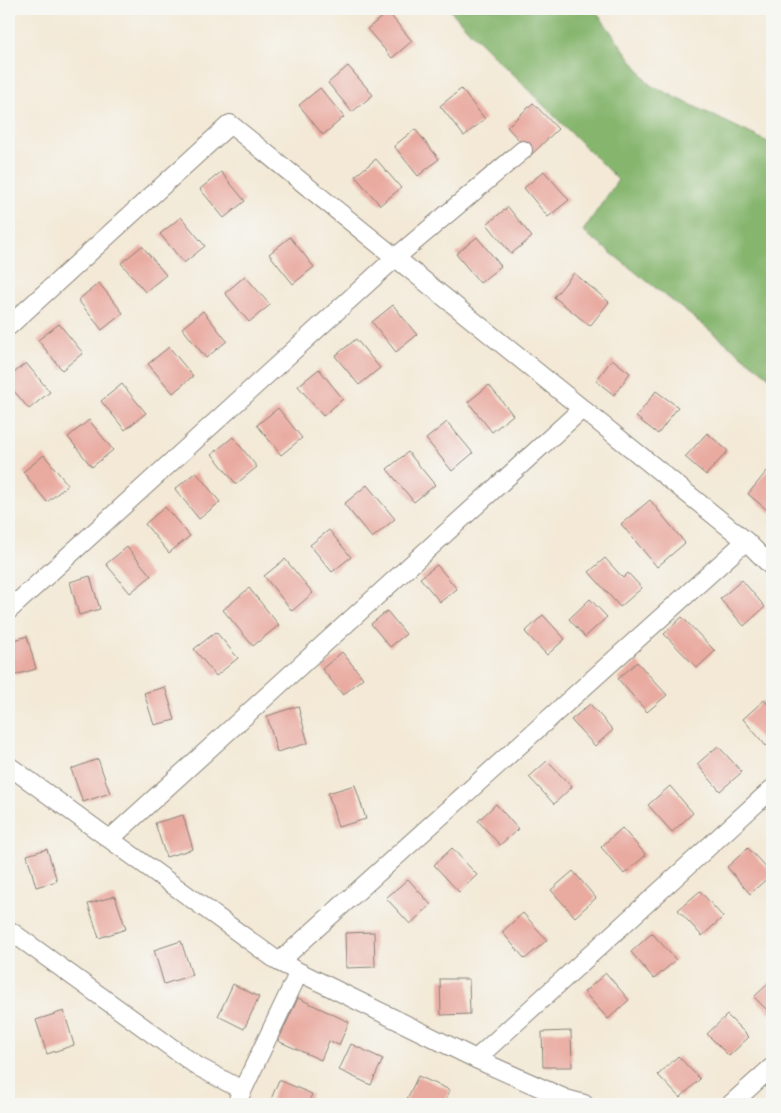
<svg xmlns="http://www.w3.org/2000/svg" width="781" height="1113" viewBox="0 0 781 1113" font-family="'Playpen Sans',sans-serif">
  <style>
    .forest { fill: #86b66e; stroke: #516945 }
    .building { fill: #e9aaa0 }
    .lines { fill: none; stroke-linecap: round; stroke-linejoin: round }
    .minor-casing { stroke: #888279; stroke-width: 20 }
    .minor { stroke: #fff; stroke-width: 18 }
  </style>
  <rect width="100%" height="100%" fill="#f6f6f2"/>
  <filter id="ink" filterUnits="userSpaceOnUse"><feTurbulence type="fractalNoise" baseFrequency=".02" numOctaves="2"/><feDisplacementMap in="SourceGraphic" scale="10" xChannelSelector="R" yChannelSelector="G"/><feConvolveMatrix kernelMatrix="1 2 1 2 8 2 1 2 1" color-interpolation-filters="sRGB"/></filter>
  <filter id="wash" filterUnits="userSpaceOnUse"><feTurbulence type="fractalNoise" baseFrequency=".0096" numOctaves="4" result="noise"/><feDisplacementMap in="SourceGraphic" scale="20" xChannelSelector="R" yChannelSelector="G"/><feGaussianBlur stdDeviation="1.12" result="paint"/><feColorMatrix in="noise" values="0 0 0 0 0 0 0 0 0 0 0 0 0 0 0 0 0 1.4 0 .05"/><feComposite in="paint" operator="in"/></filter>
  <g filter="url(#wash)">
    <rect width="100%" height="100%" fill="#f3e9d6"/>
    <!-- forest -->
    <path class="forest" d="M449,9H594L650,85L772,144V379L583,231L618,180L477,39Z"/>
    <g id="blocks">
      <!-- building -->
      <path class="building" d="M388,12L412,41L392,58L367,29Z
        M348,66L373,95L352,112L328,83Z
        M320,88L344,117L323,135L299,105Z
        M461,89L485,119L464,136L440,106Z
        M533,103L558,129L532,154L507,127Z
        M415,129L439,159L418,176L394,146Z
        M376,159L401,188L380,205L355,176Z
        M544,171L569,200L548,217L524,188Z
        M221,172L245,201L224,218L200,189Z
        M508,207L532,237L511,254L487,224Z
        M181,217L205,246L184,263L160,234Z
        M290,237L314,267L293,284L269,254Z
        M477,237L501,266L480,283L456,254Z
        M142,246L166,275L145,292L121,263Z
        M574,273L609,302L590,326L554,297Z
        M245,276L270,305L249,322L225,293Z
        M99,283L123,313L102,330L78,300Z
        M393,305L417,335L396,352L372,322Z
        M203,311L227,341L206,358L182,328Z
        M59,324L83,353L62,370L38,340Z
        M356,339L380,368L359,385L335,356Z
        M169,347L193,376L173,393L148,364Z
        M612,359L630,373L614,395L596,381Z
        M26,363L50,392L29,409L9,385V377Z
        M319,369L343,399L323,416L298,386Z
        M122,384L146,413L125,430L101,401Z
        M489,385L513,415L492,432L468,402Z
        M656,391L678,407L658,434L636,417Z
        M278,408L302,438L281,455L257,425Z
        M89,420L113,450L92,467L68,437Z
        M447,422L473,453L452,471L426,439Z
        M707,433L728,451L706,475L685,457Z
        M233,437L257,467L236,484L212,454Z
        M408,452L435,485L414,502L387,469Z
        M44,455L68,485L47,502L23,472Z
        M767,471L772,475V514L748,494Z
        M196,472L220,502L199,519L175,489Z
        M367,485L395,519L372,538L344,504Z
        M650,500L685,543L657,567L621,524Z
        M165,507L190,536L169,553L145,524Z
        M329,530L351,557L332,572L310,545Z
        M127,547L151,576L130,593L106,564Z
        M605,558L623,578L628,573L642,588L620,607L589,572Z
        M285,559L313,593L292,611L264,576Z
        M437,565L457,589L440,602L420,578Z
        M90,576L100,609L79,615L70,582Z
        M742,580L765,607L744,626L720,599Z
        M249,588L279,625L253,646L223,610Z
        M590,599L607,617L585,637L569,619Z
        M387,611L406,634L390,647L371,624Z
        M543,615L565,639L547,655L525,632Z
        M682,617L715,651L697,668L664,634Z
        M216,632L238,658L216,676L194,649Z
        M27,636L36,669L15,675L9,652V642Z
        M342,652L363,678L343,695L322,669Z
        M637,662L667,695L647,712L618,679Z
        M165,687L175,720L154,725L144,693Z
        M764,700L772,709V740L766,746L743,719Z
        M590,704L613,730L595,746L571,720Z
        M298,706L308,743L277,752L267,716Z
        M718,746L742,772L720,791L697,764Z
        M98,759L110,793L83,802L71,769Z
        M547,761L572,787L554,804L529,777Z
        M355,785L366,819L338,827L328,793Z
        M670,786L693,813L672,832L648,805Z
        M496,804L518,829L500,845L478,821Z
        M183,815L193,849L166,857L155,823Z
        M622,828L646,855L624,874L601,847Z
        M452,848L477,875L459,892L434,865Z
        M748,848L772,874L750,894L727,867Z
        M47,849L57,881L36,887L27,855Z
        M573,871L596,898L575,917L551,890Z
        M408,879L431,905L410,924L386,898Z
        M700,891L723,917L702,936L678,910Z
        M115,896L126,929L99,938L88,904Z
        M523,913L547,940L525,959L502,932Z
        M374,932L375,967L346,968L345,933Z
        M652,933L676,960L654,979L631,952Z
        M181,941L192,975L164,984L154,950Z
        M606,973L629,1000L608,1019L584,992Z
        M440,979H469L470,1014L441,1015Z
        M772,980V1015L754,997Z
        M233,984L259,997L244,1029L218,1016Z
        M298,998L349,1022L339,1045L329,1041L321,1060L278,1041Z
        M64,1011L74,1045L47,1054L36,1020Z
        M727,1015L749,1037L729,1056L707,1034Z
        M571,1031L572,1067H543L542,1032Z
        M351,1044L383,1059L371,1085L339,1070Z
        M678,1056L700,1079L680,1098L658,1075Z
        M418,1076L450,1090L444,1104H412L406,1101Z
        M279,1080L312,1094L308,1104H283L271,1099Z"/>
    </g>
  </g>
  <g filter="url(#ink)">
    <use href="#blocks" fill-opacity="0" stroke="#888279" stroke-width="1"/>
    <g class="lines">
      <!-- minor casing -->
      <g class="minor-casing">
        <path id="minor" d="M9,326L230,124L746,541
          M9,610L395,258L523,150
          M9,766L279,962L476,1059L566,1099L584,1104
          M110,839L582,409
          M9,930L197,1066L242,1090
          M279,962L746,541L772,567
          M476,1059L772,789
          M236,1104L299,972
          M731,1104L772,1067"/>
      </g>
      <!-- minor -->
      <use href="#minor" class="minor"/>
    </g>
  </g>
  <!-- margin -->
  <rect width="781" height="1113" fill="none" stroke="#f6f6f2" stroke-width="30"/>
</svg>
